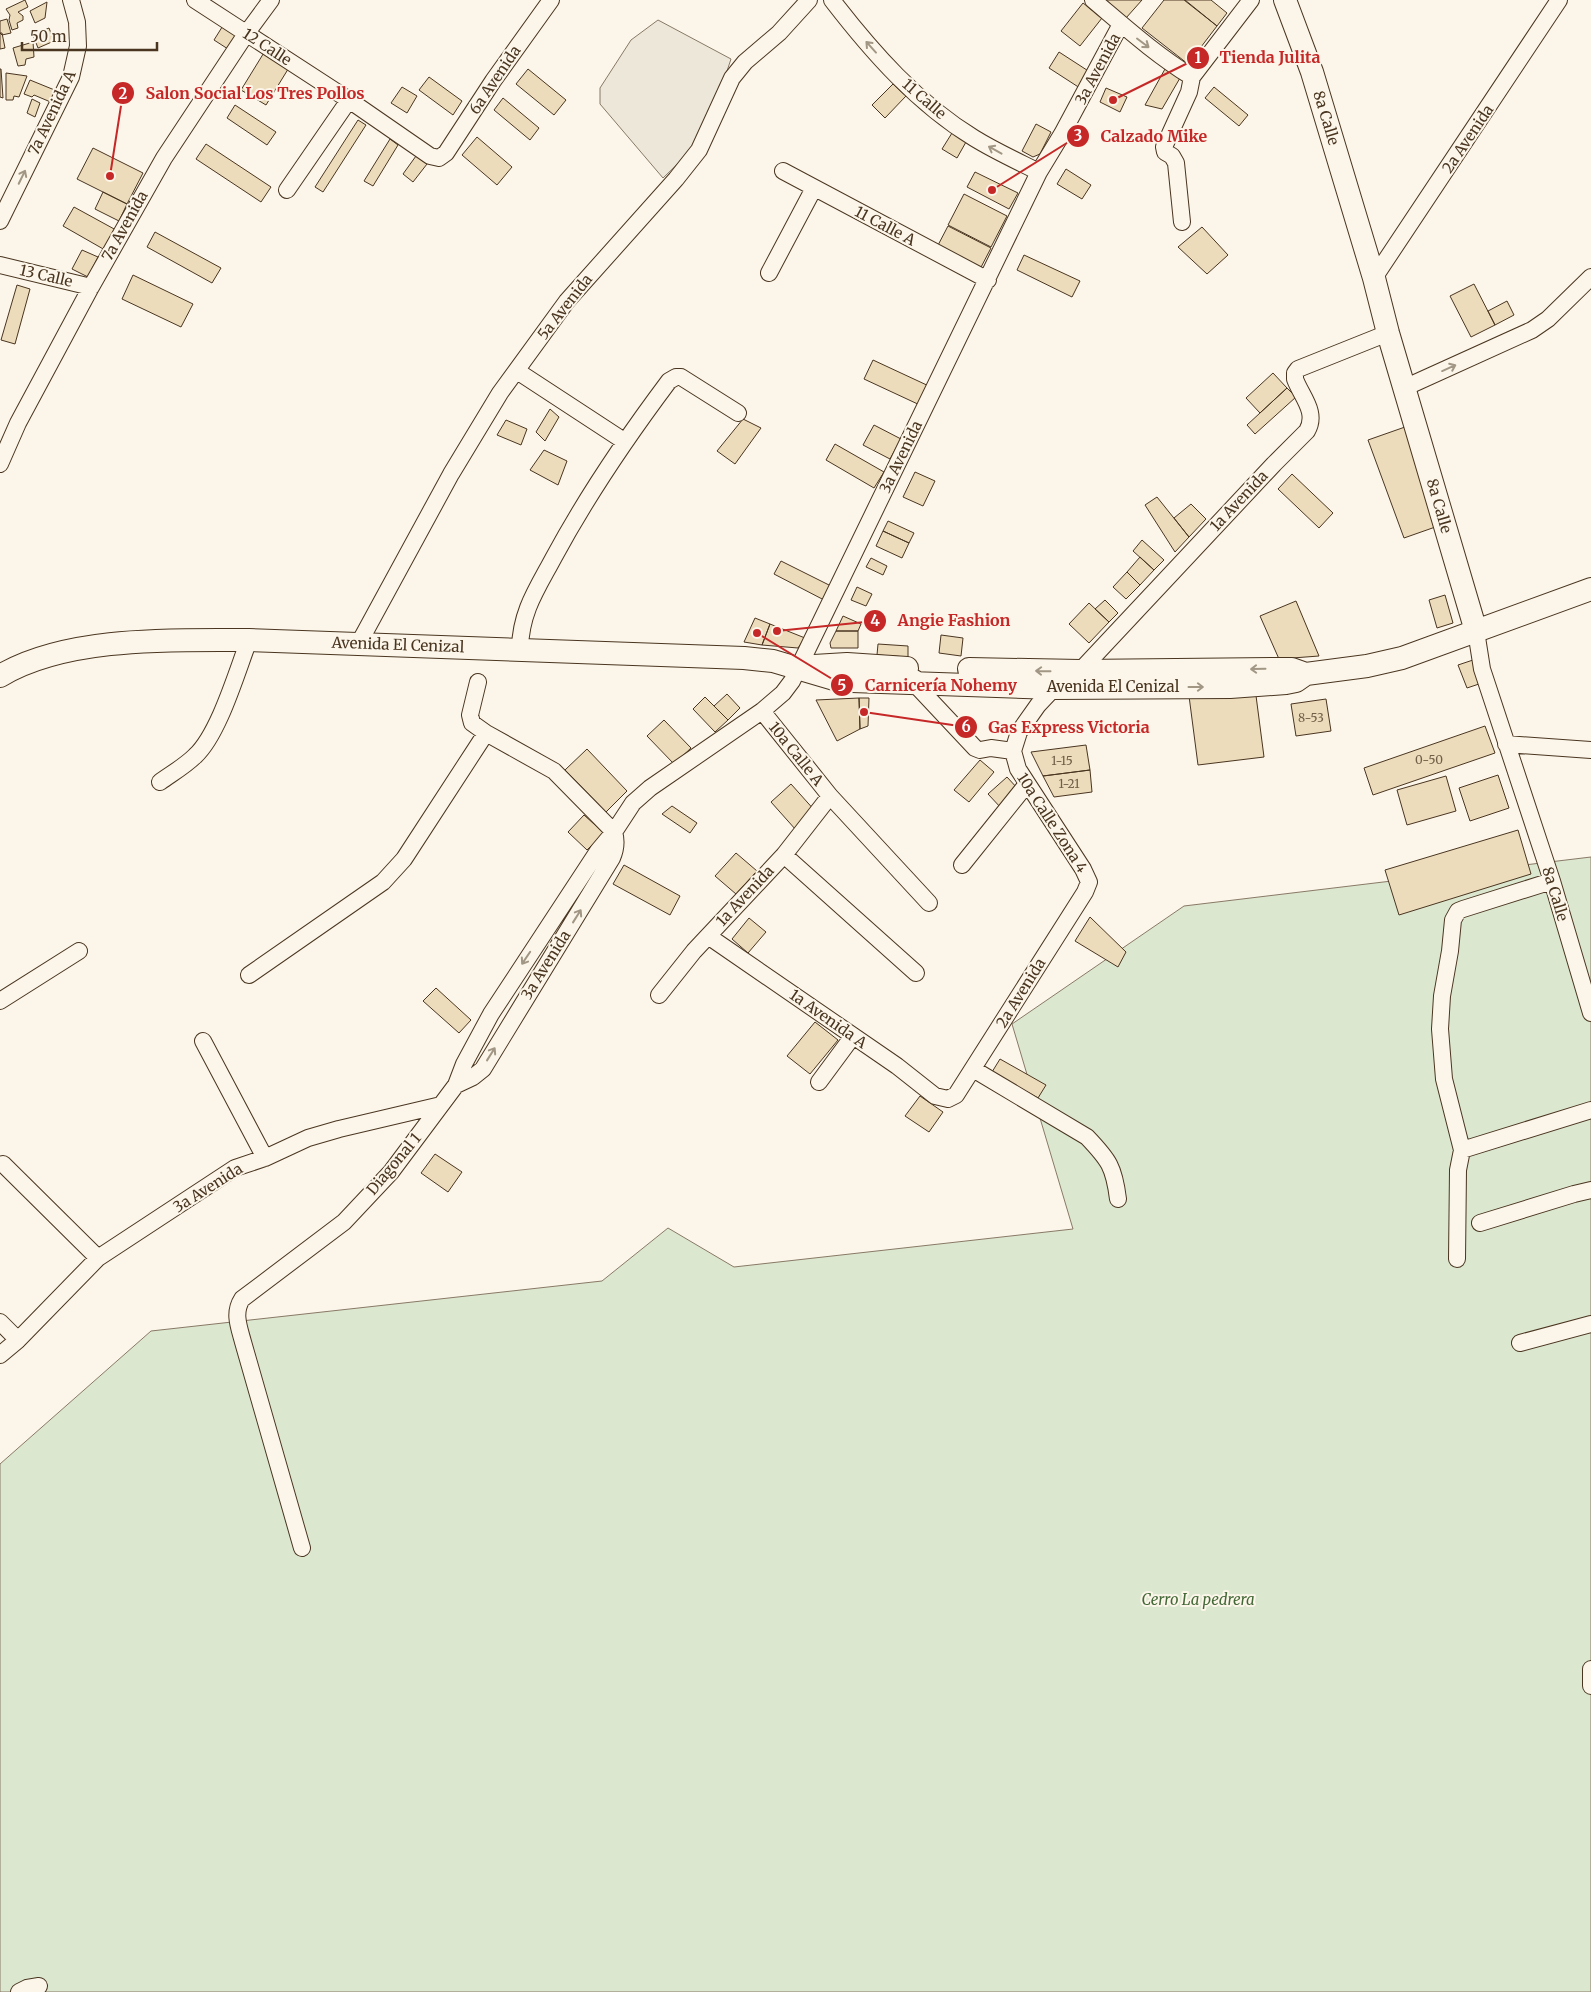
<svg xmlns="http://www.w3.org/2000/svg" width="1591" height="1992" viewBox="0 0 1591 1992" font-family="Merriweather,serif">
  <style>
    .green { fill: #dce7d0; stroke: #887966 }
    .parking { fill: #ede7d9; stroke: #887966 }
    .building { fill: #ecdcbc; stroke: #4a3520 }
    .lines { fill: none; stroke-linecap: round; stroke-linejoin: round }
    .street-casing { stroke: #4a3520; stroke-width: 18 }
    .secondary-casing { stroke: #4a3520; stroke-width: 24 }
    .street { stroke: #fbf6e9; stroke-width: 16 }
    .secondary { stroke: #fbf6e9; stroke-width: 22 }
    .oneway { stroke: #a29684 }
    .labels { text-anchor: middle; stroke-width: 4; stroke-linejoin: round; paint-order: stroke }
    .number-label { font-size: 12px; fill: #725f47 }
    .street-label { font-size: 15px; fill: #4a3520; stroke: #fbf6e9 }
    .park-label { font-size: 15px; font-style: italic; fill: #436837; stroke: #fbf6e9 }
    .leader { fill: none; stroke: #c62828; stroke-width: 2 }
    .callout-dot { fill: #c62828; stroke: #fbf6e9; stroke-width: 2 }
    .mark-label { font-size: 15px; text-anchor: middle; font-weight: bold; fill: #fff }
    .callout-label { font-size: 16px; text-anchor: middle; font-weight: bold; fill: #c62828; stroke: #fbf6e9; stroke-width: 4; stroke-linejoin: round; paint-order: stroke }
  </style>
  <rect width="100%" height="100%" fill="#fbf6e9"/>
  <!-- green -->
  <path class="green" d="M1591,857V1992H0V1464L151,1331L602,1281L668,1228L734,1267L1073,1229L1012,1024L1184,906Z"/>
  <!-- parking -->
  <path class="parking" d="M658,20L731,59L721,89L695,147L663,178L600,104V88L631,40Z"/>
  <!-- building -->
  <path class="building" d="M25,0L28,7L18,12L23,16V20L17,23L18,28L12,30L9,20L10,15L6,9Z
    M1106,0H1142L1126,18Z
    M1164,0H1184L1217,26L1188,64L1142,28Z
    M1185,0H1211L1227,13L1217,26Z
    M47,2L45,18L35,23L30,11Z
    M1083,3L1102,18L1080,46L1061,31Z
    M7,19L11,33L2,35L0,33V21Z
    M224,24L238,33L228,49L214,40Z
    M49,28L54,41L38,48L33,35Z
    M0,33H2L5,48L0,49Z
    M33,42L34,57L26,59L25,65L18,66L13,48Z
    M265,51L290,66L266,105L241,90Z
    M1059,52L1093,74L1083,90L1049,68Z
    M0,69H1L3,98L0,97Z
    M528,69L566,100L554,115L516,84Z
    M1165,69L1180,78L1162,109L1145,105Z
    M6,73L27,76L19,97L14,96L13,100H6Z
    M429,77L462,101L453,115L419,90Z
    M30,80L57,91L53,103L34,95L32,97L24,94Z
    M893,84L906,96L885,118L872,105Z
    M402,87L417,96L407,113L391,103Z
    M1214,87L1248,115L1239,126L1205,98Z
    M1106,88L1127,97L1120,112L1100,102Z
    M503,98L539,128L530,140L494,110Z
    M32,99L40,103L35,117L27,113Z
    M235,105L276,132L267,145L227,118Z
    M358,120L366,125L323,192L315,187Z
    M1036,124L1051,132L1040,154L1033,157L1022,151Z
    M952,133L966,142L957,158L942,149Z
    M477,137L512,167L497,185L462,155Z
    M390,139L398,145L373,186L364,181Z
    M206,144L271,187L261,202L196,159Z
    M93,148L143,173L127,204L77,179Z
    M416,156L427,164L413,182L403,174Z
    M1066,169L1091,185L1082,199L1057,184Z
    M975,172L1018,193L1009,209L967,187Z
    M103,192L127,204L119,221L95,209Z
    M964,194L1007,216L991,247L948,225Z
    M74,207L116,230L105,250L63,226Z
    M948,226L991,248L979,271L936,249Z
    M1202,227L1228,255L1207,274L1178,247Z
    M155,232L221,268L212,283L147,247Z
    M82,250L98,257L88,277L72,269Z
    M1024,255L1080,281L1072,297L1017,270Z
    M133,275L193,304L181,327L122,299Z
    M1474,284L1495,325L1471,337L1450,296Z
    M17,285L30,289L15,344L1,340Z
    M1507,301L1514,315L1495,325L1488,311Z
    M873,360L931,387L922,406L864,379Z
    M1273,373L1287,388L1260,413L1246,398Z
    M1287,388L1296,397L1255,434L1247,425Z
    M550,409L559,417L545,441L536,432Z
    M743,419L761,428L735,464L717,451Z
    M506,420L527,429L521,445L497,435Z
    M874,425L901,439L890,459L863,445Z
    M1405,427L1441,525L1404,538L1368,440Z
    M835,444L884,472L874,488L826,460Z
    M544,450L567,461L558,485L530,470Z
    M915,472L935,481L923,506L903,497Z
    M1292,474L1333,513L1319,528L1278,489Z
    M1157,497L1189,537L1175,552L1145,505Z
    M1191,504L1206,519L1189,537L1174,518Z
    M888,521L914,533L909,543L883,531Z
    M883,531L909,543L902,558L876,546Z
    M1142,540L1164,560L1154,570L1133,551Z
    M1140,557L1154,570L1140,585L1127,572Z
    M871,558L887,566L883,575L866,567Z
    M781,561L833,587L826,601L774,574Z
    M1127,572L1140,585L1126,599L1113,587Z
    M857,587L872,594L866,606L851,600Z
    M1445,595L1453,623L1437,628L1429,600Z
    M1105,600L1118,613L1109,622L1095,609Z
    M1296,601L1319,656L1279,659L1260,616Z
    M1089,603L1109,622L1089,643L1069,624Z
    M843,616L861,624L858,631H836Z
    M755,618L770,624L762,645L744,642Z
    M770,624L805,638L798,648L762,645Z
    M836,631H858V648H831L830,643Z
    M941,635L963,638L961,656L939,653Z
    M878,644L908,646V657L877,655Z
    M1473,660L1482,683L1467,688L1458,665Z
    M1255,688L1264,757L1198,765L1189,696Z
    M727,694L740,708L728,720L714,706Z
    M705,697L728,720L715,732L693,709Z
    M859,698L860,729L837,741L816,700Z
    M859,698H869L868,726L860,729Z
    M1326,699L1331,731L1296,736L1291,704Z
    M664,720L691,748L674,764L647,736Z
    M1485,726L1495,753L1373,795L1364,768Z
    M1086,745L1090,770L1043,776L1031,752Z
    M587,749L627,791L606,812L565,770Z
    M980,760L994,772L969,802L954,790Z
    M1090,770L1092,792L1054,797L1043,776Z
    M1498,775L1509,808L1470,821L1459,788Z
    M1446,776L1456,811L1407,825L1397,790Z
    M1007,777L1018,789L1002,809L988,794Z
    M791,784L816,812L796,830L771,802Z
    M672,806L697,823L690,833L662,814Z
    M584,815L604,833L587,850L568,832Z
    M1518,830L1531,874L1399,915L1385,870Z
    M736,853L757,871L736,894L715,876Z
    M624,865L680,896L670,915L613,884Z
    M1090,917L1126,952L1118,967L1075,941Z
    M749,918L766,932L748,953L732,939Z
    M436,988L471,1020L459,1033L423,1001Z
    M815,1022L838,1040L810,1074L787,1056Z
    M1000,1059L1046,1085L1038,1098L992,1072Z
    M920,1096L943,1112L929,1132L905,1116Z
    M435,1154L462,1172L448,1192L421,1173Z"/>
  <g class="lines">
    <!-- street casing -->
    <g class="street-casing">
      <path id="street" d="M195,0L349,100L430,156L439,158L446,153L493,81L551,0
        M832,0C872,52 918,104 974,138C995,151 1017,161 1039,172
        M1093,0C1125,27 1156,55 1192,77
        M783,171L988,280
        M287,190L349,100
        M0,221L71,77L78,46L77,22L71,0
        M1182,222L1176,163L1172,156L1165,152L1164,147L1189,92L1192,77L1251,0
        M0,265L91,287
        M769,273L814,188
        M1374,278L1559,0
        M517,371L624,441
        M1404,388L1532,330L1548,319L1591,277
        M0,464L18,423L91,287L164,158L246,34L271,0
        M1476,631L1482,669L1552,881L1591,1013
        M359,643L451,474L500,393L567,301L676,179L699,150L732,78L745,62L779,33L809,0
        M520,648C521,611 537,589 554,557C588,494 627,437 669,381L676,377H681L738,413
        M915,678L914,683L975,748L980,750L991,748L1013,751
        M762,711L830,796L929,903
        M1506,744L1591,750
        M160,782C171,774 185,766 195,756C219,734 237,671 249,640
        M784,855L916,973
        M962,865L1027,784
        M708,936L897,1066L935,1096L948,1099L956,1095L1085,892L1089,882L1083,869L1018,769L1013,751L1019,732L1038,705L1054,688L1080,671L1274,464L1307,431C1318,412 1301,396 1295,379V373L1298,369L1388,333
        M249,975L383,882L404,859L486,733
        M659,995L694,951L784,855L830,796
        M0,1001L79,951
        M203,1041L265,1158
        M973,1069L1087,1137C1109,1160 1114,1167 1118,1199
        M819,1082L853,1036
        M456,1085L473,1077L483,1069L612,858C616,849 617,842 614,832L554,771L486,733L472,723L470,715L478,682
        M1462,1150L1591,1110
        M3,1164L98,1258
        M1480,1223L1574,1194L1591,1190
        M1457,1259L1458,1170L1462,1150L1444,1079L1440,1029L1442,996L1450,951L1453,920L1458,911L1463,909L1552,881
        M0,1322L18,1340
        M1520,1343L1591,1324
        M0,1355L18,1340L98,1258L235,1168L265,1158L308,1138L339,1129L441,1105
        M302,1548L243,1342C239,1327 233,1313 242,1299L344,1222L391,1172L456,1085L464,1064L491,1014L598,851L614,832L633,803L650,788L762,711L783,693L792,681L1039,172L1062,134L1121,24
        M1591,1669V1686
        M19,1992L27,1988L39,1986"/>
    </g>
    <!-- secondary casing -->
    <g class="secondary-casing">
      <path id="secondary" d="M1285,0L1312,72L1374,278L1388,333L1476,631
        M814,666L847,664L907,668
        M969,669L1080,671L1280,669H1292L1306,674L1367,666L1402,658L1591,589
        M0,676C66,636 173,640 249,640L744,658L773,661L834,679L852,681L1054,688L1230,687L1286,683L1296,681L1306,674"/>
    </g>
    <!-- street -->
    <use href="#street" class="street"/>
    <!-- secondary -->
    <use href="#secondary" class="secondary"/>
  </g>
  <!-- one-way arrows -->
  <defs><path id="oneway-shaft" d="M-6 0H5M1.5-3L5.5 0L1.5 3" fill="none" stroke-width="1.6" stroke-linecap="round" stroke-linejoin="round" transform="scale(1.25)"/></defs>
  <g class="oneway">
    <use href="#oneway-shaft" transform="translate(1143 43) rotate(37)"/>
    <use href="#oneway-shaft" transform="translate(871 47) rotate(-132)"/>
    <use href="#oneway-shaft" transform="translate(995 150) rotate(-151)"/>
    <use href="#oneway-shaft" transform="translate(22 177) rotate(-64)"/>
    <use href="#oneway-shaft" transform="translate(1449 368) rotate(-24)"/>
    <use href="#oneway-shaft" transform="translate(1258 669) rotate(179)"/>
    <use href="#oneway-shaft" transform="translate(1043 671) rotate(-179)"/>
    <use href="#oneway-shaft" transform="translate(1196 687)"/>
    <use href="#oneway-shaft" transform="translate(577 916) rotate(-58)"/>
    <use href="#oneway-shaft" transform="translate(526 958) rotate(124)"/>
    <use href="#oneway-shaft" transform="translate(491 1054) rotate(-58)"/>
  </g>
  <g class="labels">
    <!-- number labels -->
    <g class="number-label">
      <text x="1311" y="722">8-53</text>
      <text x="1429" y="764">0-50</text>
      <text x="1062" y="765">1-15</text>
      <text x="1069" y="788">1-21</text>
    </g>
    <!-- street labels -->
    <g class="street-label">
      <text transform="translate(267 47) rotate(33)" y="5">12 Calle</text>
      <text transform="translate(1098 69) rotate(-62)" y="5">3a Avenida</text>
      <text transform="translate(495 80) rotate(-56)" y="5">6a Avenida</text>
      <text transform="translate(924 99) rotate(41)" y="5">11 Calle</text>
      <text transform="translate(52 113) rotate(-65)" y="5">7a Avenida A</text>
      <text transform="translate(1326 118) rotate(73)" y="5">8a Calle</text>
      <text transform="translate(1468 139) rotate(-56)" y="5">2a Avenida</text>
      <text transform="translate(125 226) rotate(-61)" y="5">7a Avenida</text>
      <text transform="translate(885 226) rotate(28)" y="5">11 Calle A</text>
      <text transform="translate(46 276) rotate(13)" y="5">13 Calle</text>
      <text transform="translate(565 307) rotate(-52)" y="5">5a Avenida</text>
      <text transform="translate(901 457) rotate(-64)" y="5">3a Avenida</text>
      <text transform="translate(1239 501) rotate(-47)" y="5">1a Avenida</text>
      <text transform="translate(1439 506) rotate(74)" y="5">8a Calle</text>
      <text transform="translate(398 645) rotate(2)" y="5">Avenida El Cenizal</text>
      <text x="1113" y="692">Avenida El Cenizal</text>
      <text transform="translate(796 754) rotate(51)" y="5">10a Calle A</text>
      <text transform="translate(1052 823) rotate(57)" y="5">10a Calle Zona 4</text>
      <text transform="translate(1555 894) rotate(73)" y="5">8a Calle</text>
      <text transform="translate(745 896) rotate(-47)" y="5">1a Avenida</text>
      <text transform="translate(546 965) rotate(-58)" y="5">3a Avenida</text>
      <text transform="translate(1021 993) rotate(-58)" y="5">2a Avenida</text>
      <text transform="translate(828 1019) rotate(35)" y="5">1a Avenida A</text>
      <text transform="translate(394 1164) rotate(-50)" y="5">Diagonal 1</text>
      <text transform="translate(208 1188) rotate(-32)" y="5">3a Avenida</text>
    </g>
    <!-- park labels -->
    <g class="park-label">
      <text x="1198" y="1605">Cerro La pedrera</text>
    </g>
  </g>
  <!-- callouts -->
  <path class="leader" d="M1113 100L1198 58M110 176L123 93M992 190L1078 136M777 631L875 621M757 633L842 685M864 712L966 727"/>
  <g class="callout-dot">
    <circle cx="1113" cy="100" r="5"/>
    <circle cx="110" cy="176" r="5"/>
    <circle cx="992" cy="190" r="5"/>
    <circle cx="777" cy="631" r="5"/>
    <circle cx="757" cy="633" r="5"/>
    <circle cx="864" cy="712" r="5"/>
    <circle cx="1198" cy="58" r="12"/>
    <circle cx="123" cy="93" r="12"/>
    <circle cx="1078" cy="136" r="12"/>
    <circle cx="875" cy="621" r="12"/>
    <circle cx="842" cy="685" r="12"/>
    <circle cx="966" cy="727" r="12"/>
  </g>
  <g class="mark-label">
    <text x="1198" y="63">1</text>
    <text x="123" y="99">2</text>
    <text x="1078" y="141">3</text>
    <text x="875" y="626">4</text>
    <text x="842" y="691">5</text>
    <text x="966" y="732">6</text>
  </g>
  <g class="callout-label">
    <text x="1270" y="63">Tienda Julita</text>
    <text x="255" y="99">Salon Social Los Tres Pollos</text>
    <text x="1154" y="142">Calzado Mike</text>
    <text x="954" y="626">Angie Fashion</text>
    <text x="941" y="691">Carnicería Nohemy</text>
    <text x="1069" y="733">Gas Express Victoria</text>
  </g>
  <!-- scale -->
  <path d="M22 42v8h135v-8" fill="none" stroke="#4a3520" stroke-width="2.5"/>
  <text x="30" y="42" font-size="15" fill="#4a3520" stroke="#fbf6e9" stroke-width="4" paint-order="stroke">50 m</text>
</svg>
